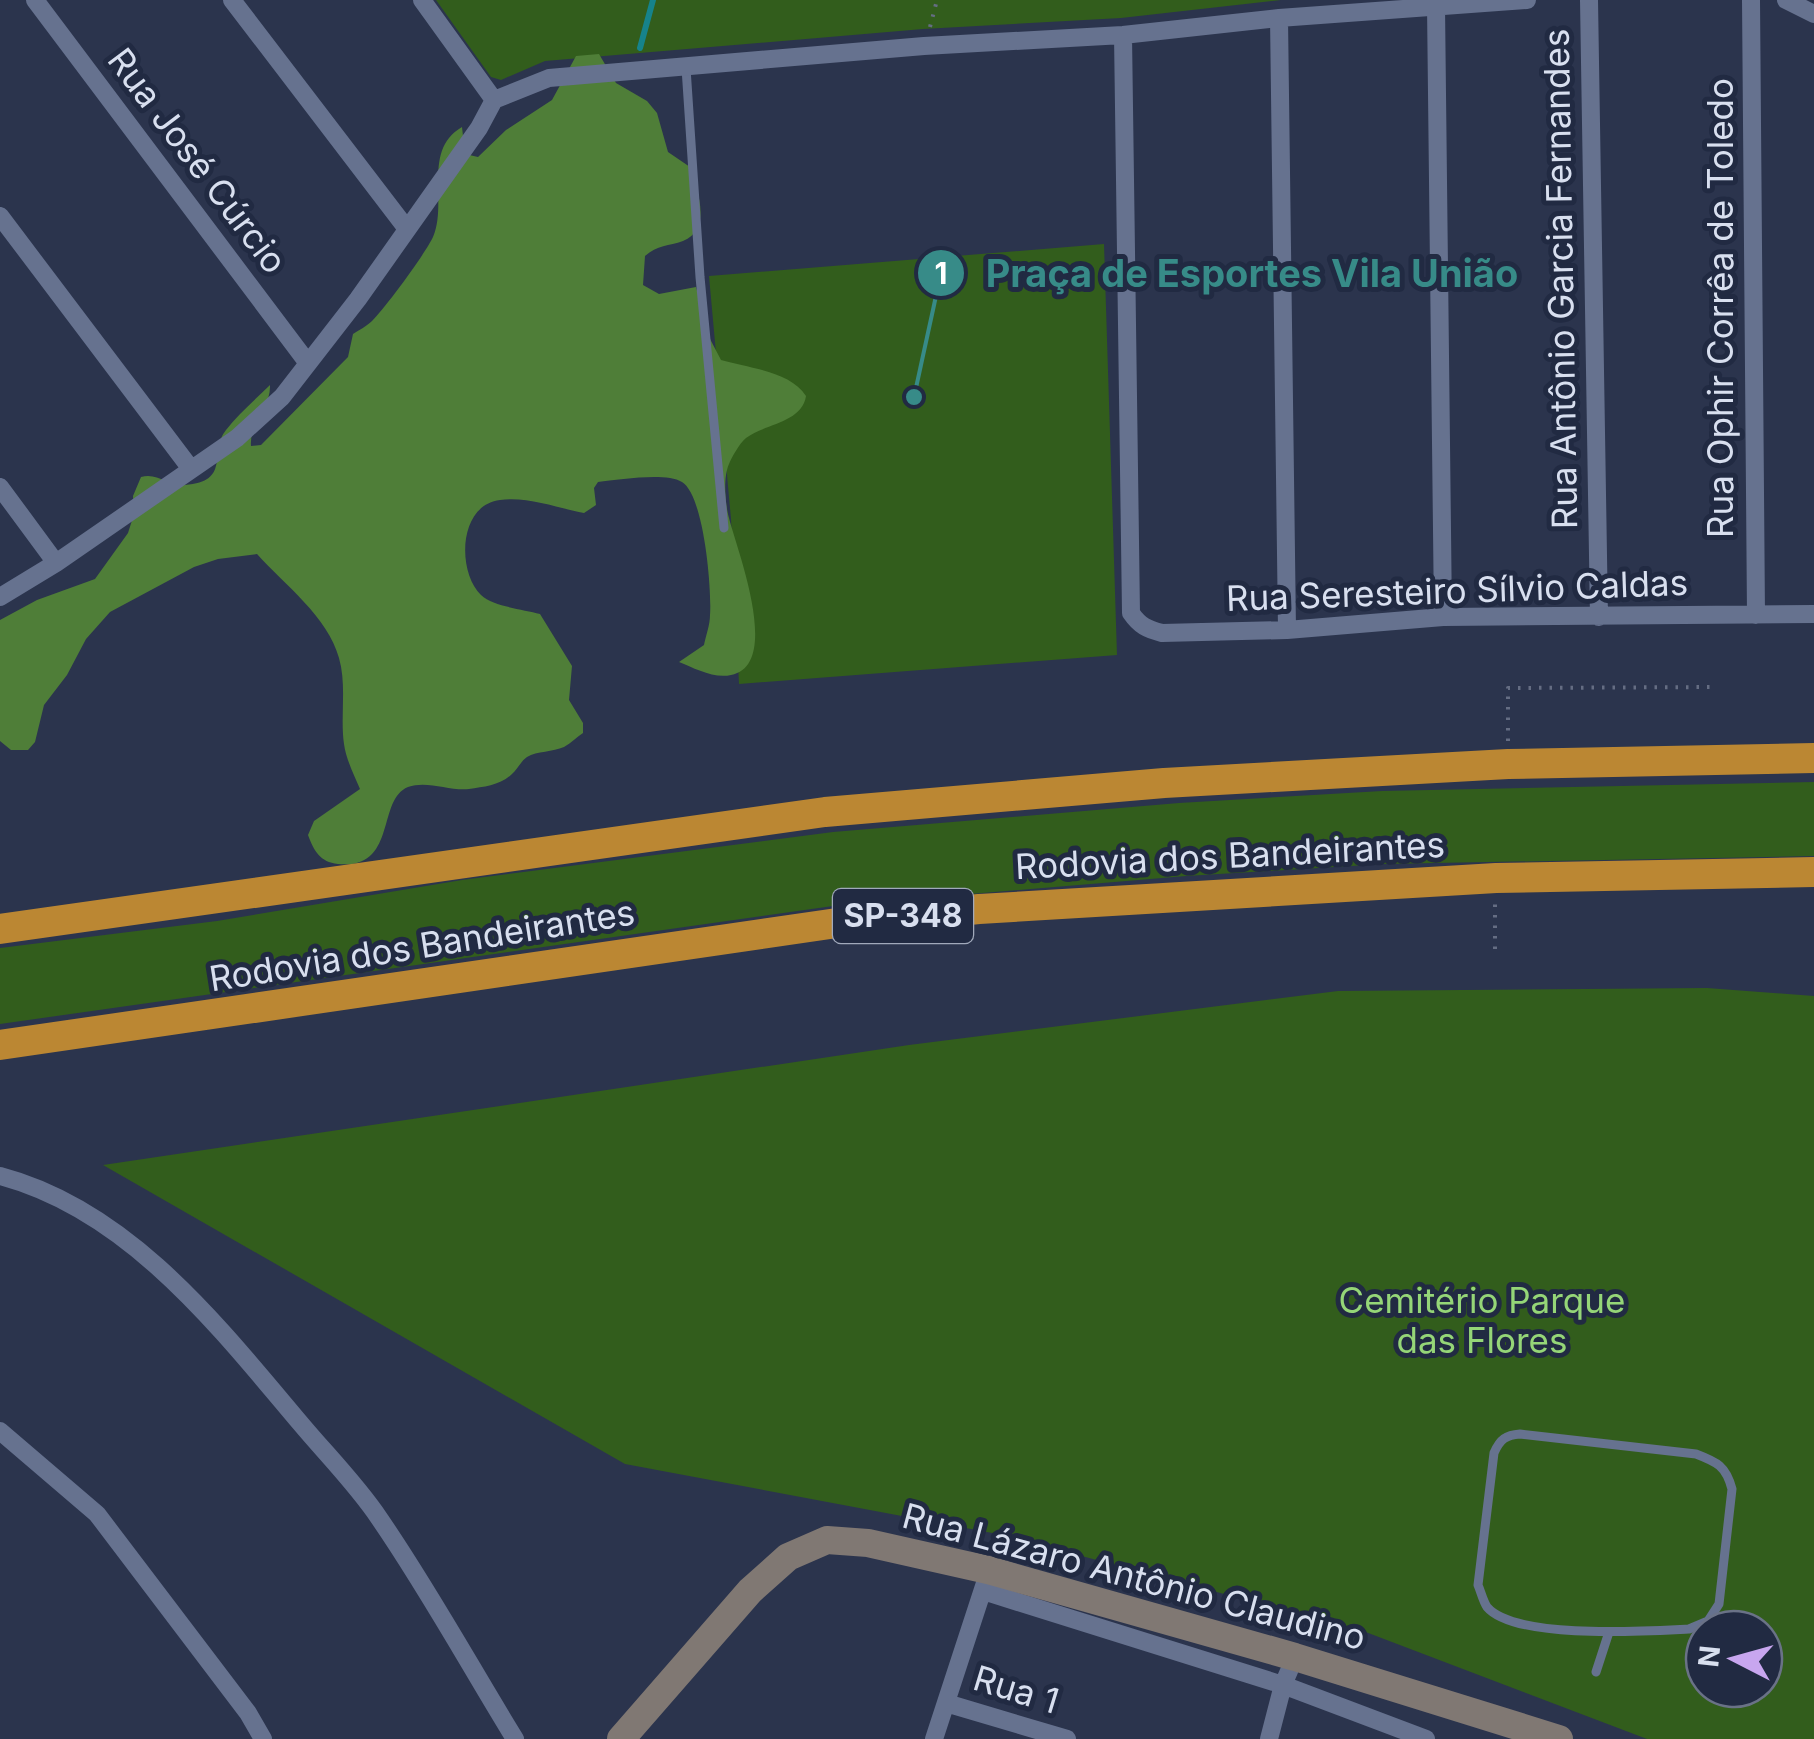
<svg xmlns="http://www.w3.org/2000/svg" width="1814" height="1739" viewBox="0 0 1814 1739" font-family="Inter,sans-serif">
  <style>
    .green { fill: #325d1c; fill-rule: evenodd }
    .forest { fill: #4f7e38 }
    .lines { fill: none; stroke-linecap: round; stroke-linejoin: round }
    .stream { stroke: #16838b; stroke-width: 6 }
    .path { stroke: #656d83; stroke-width: 4; stroke-dasharray: 2.5 8; stroke-linecap: butt }
    .service { stroke: #66728f; stroke-width: 9 }
    .minor { stroke: #66728f; stroke-width: 18 }
    .secondary { stroke: #807873; stroke-width: 28 }
    .motorway { stroke: #bb8733; stroke-width: 30 }
    .labels { text-anchor: middle; stroke-width: 10; stroke-linejoin: round; paint-order: stroke }
    .shield { fill: #212a42; stroke: #a1a9bb; stroke-width: 2.5 }
    .shield-label { font-size: 32px; font-weight: bold; fill: #d8dfef }
    .street-label { font-size: 35px; fill: #d8dfef; stroke: #212a42 }
    .park-label { font-size: 35px; fill: #95d677; stroke: #212a42 }
    .leader { fill: none; stroke: #378b88; stroke-width: 4 }
    .callout-dot { fill: #378b88; stroke: #212a42; stroke-width: 4 }
    .mark-label { font-size: 30px; text-anchor: middle; font-weight: bold; fill: #fff }
    .callout-label { font-size: 38px; text-anchor: middle; font-weight: bold; fill: #378b88; stroke: #212a42; stroke-width: 10; stroke-linejoin: round; paint-order: stroke }
  </style>
  <rect width="100%" height="100%" fill="#2b344d"/>
  <!-- green -->
  <path class="green" d="M436,0H1281L1121,18L923,29L545,61L501,80L491,77Z
    M1104,244L1117,655L739,684L731,519L709,276Z
    M1814,782V856L1383,864L1186,876L840,905L0,1024V948L217,921L462,880L833,832L1179,803L1382,791Z
    M1707,988L1814,996V1739H1647L1363,1631L1003,1535L625,1464L103,1165L909,1045L1338,991ZM1704,1629H1764V1689H1704Z"/>
  <!-- forest -->
  <path class="forest" d="M599,54L616,83L647,101L657,113L668,152L690,167C697,190 713,228 683,241C669,246 657,245 645,256L643,285L659,294L696,287L709,337L721,360C748,368 790,371 806,396C802,423 764,424 746,438C739,444 732,457 729,464C723,477 725,504 729,518C736,547 783,665 731,675C714,679 694,668 679,662L704,645C706,635 710,625 710,615C712,590 704,495 682,482C665,472 619,480 598,482L594,488L596,505L584,513C558,508 527,496 500,500C458,505 457,572 481,595C494,607 523,609 540,614L572,666L569,700L583,723V733C577,737 571,743 564,747C553,752 537,751 527,757C521,761 517,770 512,774C501,785 484,787 469,789C449,791 427,780 408,787C376,800 398,870 338,864C320,862 314,851 308,835L314,821L360,789C354,775 346,759 344,744C340,716 347,686 339,658C328,617 284,584 257,554L218,559L194,567L110,612L86,639L67,675L44,705L35,742L28,750H11L0,741V620L37,600L95,579L128,533L134,514L133,496L141,477C158,472 169,487 185,485C232,481 208,453 226,430C238,414 256,399 270,385C271,408 249,424 251,446L261,445L348,357L353,334C359,330 367,326 372,321C386,307 425,254 433,237C448,202 422,150 462,127L465,154L478,157L506,130L552,100L576,56Z"/>
  <g class="lines">
    <!-- stream -->
    <path class="stream" d="M640,48L653,0"/>
    <!-- path -->
    <path class="path" d="M930,27L937,0
      M1508,741V688L1716,687
      M1495,949V903"/>
    <!-- service -->
    <path class="service" d="M686,68L700,277L724,528
      M1520,1434L1696,1454C1717,1462 1726,1466 1732,1489L1719,1604L1708,1621L1689,1629C1647,1631 1515,1640 1487,1607C1483,1601 1481,1592 1478,1585L1494,1453C1500,1439 1506,1435 1520,1434Z
      M1596,1672L1609,1632"/>
    <!-- minor -->
    <path class="minor" d="M35,0L307,362
      M232,0L407,229
      M422,0L494,100
      M1589,0L1599,617
      M1751,0L1756,615
      M1786,0L1814,14
      M1436,6L1443,617
      M1279,18L1287,630
      M1123,35L1131,613C1140,626 1147,629 1162,633L1287,630L1443,617L1814,614
      M0,216L191,469
      M0,487L56,563
      M0,597L56,563L237,438L282,397L358,299L479,128L494,100L549,78L924,46L1123,35L1279,18L1527,0
      M0,1176C129,1210 219,1327 301,1424C327,1455 357,1485 379,1518C428,1589 470,1666 515,1739
      M0,1431L97,1514L248,1713L263,1739
      M983,1591L1283,1685L1426,1739
      M946,1703L1067,1739
      M934,1739L985,1583
      M1269,1739L1283,1685L1295,1657"/>
    <!-- secondary -->
    <path class="secondary" d="M621,1739L750,1591L788,1557L827,1540L868,1543L988,1570L1295,1657L1559,1739"/>
    <!-- motorway -->
    <path class="motorway" d="M0,929L825,812L1164,783L1508,764L1814,758
      M0,1045L837,923L979,909L1496,878L1814,872"/>
  </g>
  <g class="labels">
    <!-- shield labels -->
    <rect class="shield" x="833" y="889" width="140" height="54" rx="8"/>
    <g class="shield-label">
      <text x="903" y="927">SP-348</text>
    </g>
    <!-- street labels -->
    <g class="street-label">
      <text transform="translate(197 161) rotate(53)" y="12">Rua José Cúrcio</text>
      <text transform="translate(1561 279) rotate(-91)" y="12">Rua Antônio Garcia Fernandes</text>
      <text transform="translate(1721 308) rotate(-90)" y="12">Rua Ophir Corrêa de Toledo</text>
      <text transform="translate(1457 591) rotate(-2)" y="12">Rua Seresteiro Sílvio Caldas</text>
      <text transform="translate(1230 856) rotate(-3)" y="12">Rodovia dos Bandeirantes</text>
      <text transform="translate(422 946) rotate(-9)" y="12">Rodovia dos Bandeirantes</text>
      <text transform="translate(1134 1577) rotate(15)" y="12">Rua Lázaro Antônio Claudino</text>
      <text transform="translate(1016 1690) rotate(17)" y="12">Rua 1</text>
    </g>
    <!-- park labels -->
    <g class="park-label">
      <text x="1482" y="1313">Cemitério Parque<tspan x="1482" dy="40">das Flores</tspan></text>
    </g>
  </g>
  <!-- callouts -->
  <path class="leader" d="M914 397L941 273"/>
  <g class="callout-dot">
    <circle cx="914" cy="397" r="10"/>
    <circle cx="941" cy="273" r="25"/>
  </g>
  <g class="mark-label">
    <text x="941" y="284">1</text>
  </g>
  <g class="callout-label">
    <text x="1252" y="287">Praça de Esportes Vila União</text>
  </g>
  <!-- north arrow -->
  <g transform="translate(1734 1659) rotate(276)"><circle r="48" fill="#212a42" stroke="#6a7287" stroke-width="2.5"/>
  <path d="M0-8L18 38L0 25L-18 38Z" fill="#c8a6ef"/>
  <text y="-15" font-size="28" font-weight="bold" text-anchor="middle" fill="#d8dfef">N</text>
  </g>
</svg>
